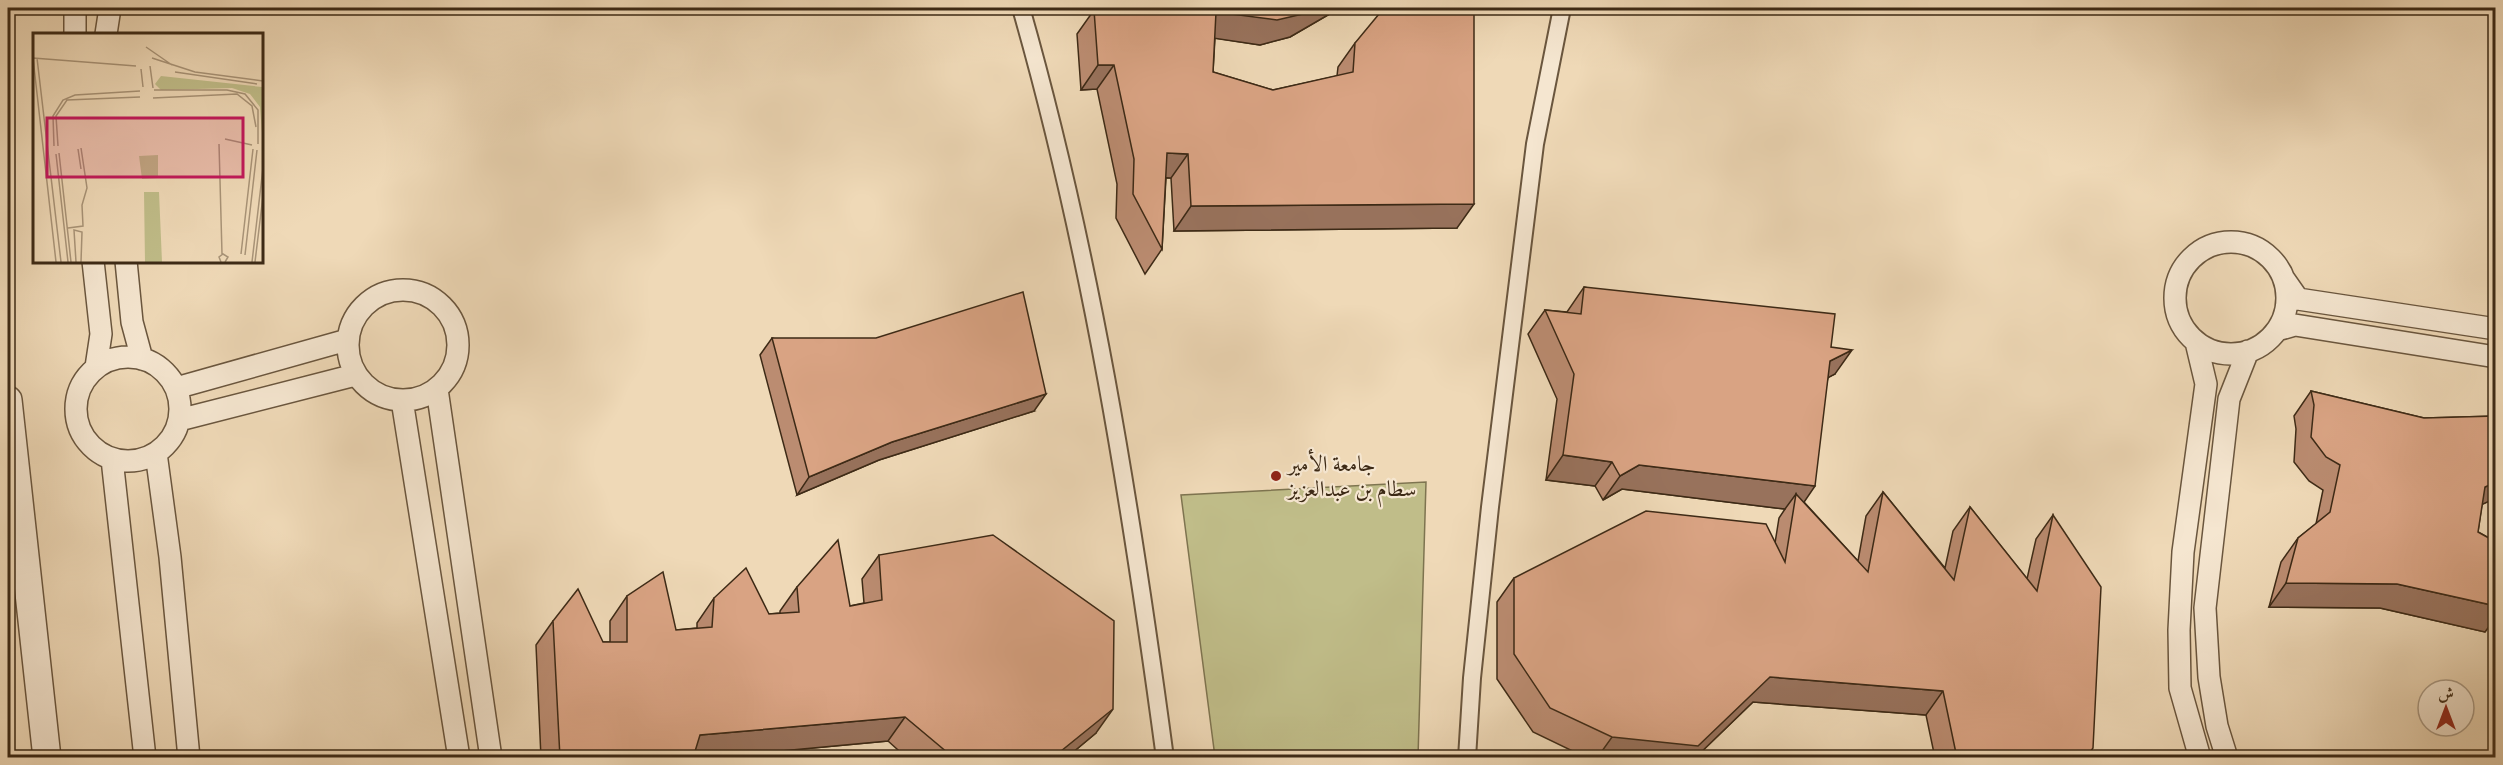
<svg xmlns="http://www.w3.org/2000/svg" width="2503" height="765" viewBox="0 0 2503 765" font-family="'Gentium Book Plus',Amiri,serif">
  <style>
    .green { fill: #c0bd89; stroke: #7e7450; stroke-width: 1.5 }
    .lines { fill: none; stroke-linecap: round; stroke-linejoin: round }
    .pedestrian-casing { stroke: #6a563e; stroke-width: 20 }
    .minor-casing { stroke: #6a563e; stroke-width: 24 }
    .tertiary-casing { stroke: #6a563e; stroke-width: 30 }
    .pedestrian { stroke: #f5e6d0; stroke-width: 16 }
    .minor { stroke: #f5e6d0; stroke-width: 21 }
    .tertiary { stroke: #f5e6d0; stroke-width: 27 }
    .wall { fill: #bb8c71; stroke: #3d2a16; stroke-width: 1.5 }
    .shaded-wall { fill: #98725c; stroke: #3d2a16; stroke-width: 1.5 }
    .building { fill: #d9a383; stroke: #3d2a16; stroke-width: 1.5 }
    .poi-dot { fill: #8f2418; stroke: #f5e6d0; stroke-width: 2 }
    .labels { text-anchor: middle; stroke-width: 4.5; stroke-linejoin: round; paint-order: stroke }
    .poi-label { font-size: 22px; fill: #3d2a16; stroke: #f5e6d0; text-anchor: start }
    .inset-road { fill: none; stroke: #a89377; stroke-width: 1.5 }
    .view { fill: #c2185b; fill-opacity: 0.15; stroke: #c2185b; stroke-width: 3 }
    .inset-edge { fill: none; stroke: #3d2a16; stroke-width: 3 }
  </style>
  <rect width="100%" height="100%" fill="#efd9b7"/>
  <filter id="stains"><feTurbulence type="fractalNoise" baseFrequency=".00333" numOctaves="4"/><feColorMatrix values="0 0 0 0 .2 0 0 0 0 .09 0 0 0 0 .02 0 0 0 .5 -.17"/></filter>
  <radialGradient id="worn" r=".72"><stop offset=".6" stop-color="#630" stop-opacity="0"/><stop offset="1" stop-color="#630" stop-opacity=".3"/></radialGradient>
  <!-- green -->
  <path class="green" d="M1426,482L1418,757H1215L1181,495Z"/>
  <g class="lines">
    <!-- pedestrian casing -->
    <g class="pedestrian-casing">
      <path id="pedestrian" d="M1021,8C1091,253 1131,505 1165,758
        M1467,758L1472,678L1490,507L1535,144L1562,8"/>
    </g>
    <!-- minor casing -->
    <g class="minor-casing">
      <path id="minor" d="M75,34V8
        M106,34L110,8
        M2175 298a56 56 0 1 1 112 0a56 56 0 1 1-112 0Z
        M93,261L101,334L96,367
        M126,261L132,322L142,359
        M2284,279L2298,299L2496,329
        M348 345a55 55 0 1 1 110 0a55 55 0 1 1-110 0Z
        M2277,330L2295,325L2496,357
        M2196,342L2206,384L2183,552L2179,630L2180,688L2200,758
        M76 409a52 52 0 1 1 104 0a52 52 0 1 1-104 0Z
        M176,388L347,340
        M437,389L491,758
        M402,400L459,758
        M179,420L355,375
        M156,453L170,557L189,758
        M112,459L145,758
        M2227,758L2217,726L2209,677L2205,608L2229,399L2248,351"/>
    </g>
    <!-- tertiary casing -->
    <g class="tertiary-casing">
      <path id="tertiary" d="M8,400L47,758"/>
    </g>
    <!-- pedestrian -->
    <use href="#pedestrian" class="pedestrian"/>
    <!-- minor -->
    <use href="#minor" class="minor"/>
    <!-- tertiary -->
    <use href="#tertiary" class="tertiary"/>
  </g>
  <!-- wall -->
  <path class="wall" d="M1105,8H1340L1290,37L1260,45L1215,38L1213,72L1273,90L1337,76L1338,67L1355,43L1399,10V8H1473L1457,228L1174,231L1171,178H1166L1162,249L1145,274L1116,218L1117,184L1097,89L1081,90L1077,34L1094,10H1104Z
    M1584,287L1831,347L1835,374L1828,377L1804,502L1858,561L1866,516L1883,492L1945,568L1953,531L1970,507L2027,579L2036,539L2053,515L2086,758H1935L1926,715L1753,702L1695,758H1587L1533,732L1497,679V602L1514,578L1775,543L1779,518L1785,509L1622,489L1603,500L1595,486L1546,480L1557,399L1528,334L1545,310L1567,312Z
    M772,338L1034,411L879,460L797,495L760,355Z
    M2311,391L2424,418L2496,416V498L2482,504L2478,532L2496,542V617L2485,632L2380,608L2269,607L2281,562L2298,538L2316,524L2323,490L2309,481L2294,462L2296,429L2294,416Z
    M879,555L1096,733L1066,758H907L888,741L707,758H541L536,645L553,621L603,642H610V621L627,596L676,630L697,628V623L714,598L769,614L780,613V611L797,587L850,606L864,603L862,579Z"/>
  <!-- shaded-wall -->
  <path class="shaded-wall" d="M1316,8H1340L1290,37L1260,45L1199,36L1216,12Z
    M1098,65H1114L1097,89L1081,90Z
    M1167,153L1188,154L1171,178L1150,177Z
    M1474,204L1457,228L1174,231L1191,206Z
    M1852,350L1835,374L1813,386L1830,361Z
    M1046,394L1034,411L879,460L797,495L809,477L892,442Z
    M1563,455L1612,462L1595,486L1546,480Z
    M1639,465L1815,486L1798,511L1796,494L1785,509L1622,489L1603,500L1620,476Z
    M2496,482V498L2468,511L2485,487Z
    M2286,583L2397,584L2496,606V617L2485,632L2380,608L2269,607Z
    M1770,677L1943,691L1926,715L1753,702L1695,758H1597L1612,737Z
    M1113,709L1096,733L1066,758H1015Z
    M905,717L888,741L707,758H684L700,735Z"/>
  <!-- building -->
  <path class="building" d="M1117,8H1316L1307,13L1277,20L1216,12L1213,72L1273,90L1353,72L1355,43L1379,14L1414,8H1473L1474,10V204L1191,206L1188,154L1167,153L1162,249L1133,194L1134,159L1114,65H1098L1094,10H1116Z
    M1584,287L1835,314L1831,347L1852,350L1830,361L1815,486L1639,465L1620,476L1612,462L1563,455L1574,374L1545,310L1581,314Z
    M1023,292L1046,394L892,442L809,477L772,338H876Z
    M2311,391L2424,418L2496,416V482L2485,487L2478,532L2496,542V606L2397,584L2286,583L2298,538L2330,512L2340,465L2326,457L2311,437L2314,405Z
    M1883,492L1954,580L1970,507L2037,591L2053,515L2101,587L2093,748L2086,758H1957L1943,691L1770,677L1698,746L1612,737L1550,708L1514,654V578L1646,511L1766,524L1785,562L1796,494L1868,572Z
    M993,535L1114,621L1113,709L1061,751L1015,758H954L905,717L700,735L693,758H560L553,621L578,589L603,642H627V596L663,572L676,630L712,627L714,598L746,568L769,614L799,612L797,587L838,540L850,606L882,600L879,555Z"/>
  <!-- markers -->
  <circle class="poi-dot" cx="1276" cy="476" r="6"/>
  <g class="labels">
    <!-- poi labels -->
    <g class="poi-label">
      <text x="1288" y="471">جامعة الأمير<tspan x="1288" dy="25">سطام بن عبدالعزيز</tspan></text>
    </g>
  </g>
  <!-- overview -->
  <g transform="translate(33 33)">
    <rect width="230" height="230" fill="#efd9b7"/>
    <path d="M128,43L229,54V100L227,74L217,61L199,55L128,57L122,51ZM125,122V145L109,146L106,123ZM111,159H126L129,229H112Z" fill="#c0bd89"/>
    <path class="inset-road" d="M113,14L139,32M0,25L23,229M0,25L103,33M4,25L28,229M119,25L162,39L230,48M117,33L120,55M108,36L110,54M142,39L224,51M121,57H194L212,61L225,77V111M120,65L204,61L219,73L223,94M192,106L219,112M186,111L189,221M21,113L20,83L30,67L42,62L107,58M25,113L23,83L34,67L107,64M45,116L48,136M26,120L38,229M23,121L35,229M35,195L50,193L49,172L54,155L48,115M208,221L220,116M212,222L224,117M43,229L41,197L49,199L48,229M188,229L186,224L190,221L195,224L192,229M219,229L230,135M222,229L230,163"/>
    <path class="view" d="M14,85H210V144H14Z"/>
    <rect width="230" height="230" class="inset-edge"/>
  </g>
  <!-- margin -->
  <rect width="2503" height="765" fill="none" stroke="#efd9b7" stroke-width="30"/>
  <rect x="9" y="9" width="2485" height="747" fill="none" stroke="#3d2a16" stroke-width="3"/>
  <rect x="15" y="15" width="2473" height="735" fill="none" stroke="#3d2a16" stroke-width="1.5"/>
  <!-- north arrow -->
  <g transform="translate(2446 708)"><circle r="28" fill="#f5e6d0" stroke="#ab9b86" stroke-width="1.5"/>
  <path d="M0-4.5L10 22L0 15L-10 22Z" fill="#8f2418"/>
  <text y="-9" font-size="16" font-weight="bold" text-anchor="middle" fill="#3d2a16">ش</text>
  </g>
  <rect width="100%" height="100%" filter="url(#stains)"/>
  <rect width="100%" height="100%" fill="url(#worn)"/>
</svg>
